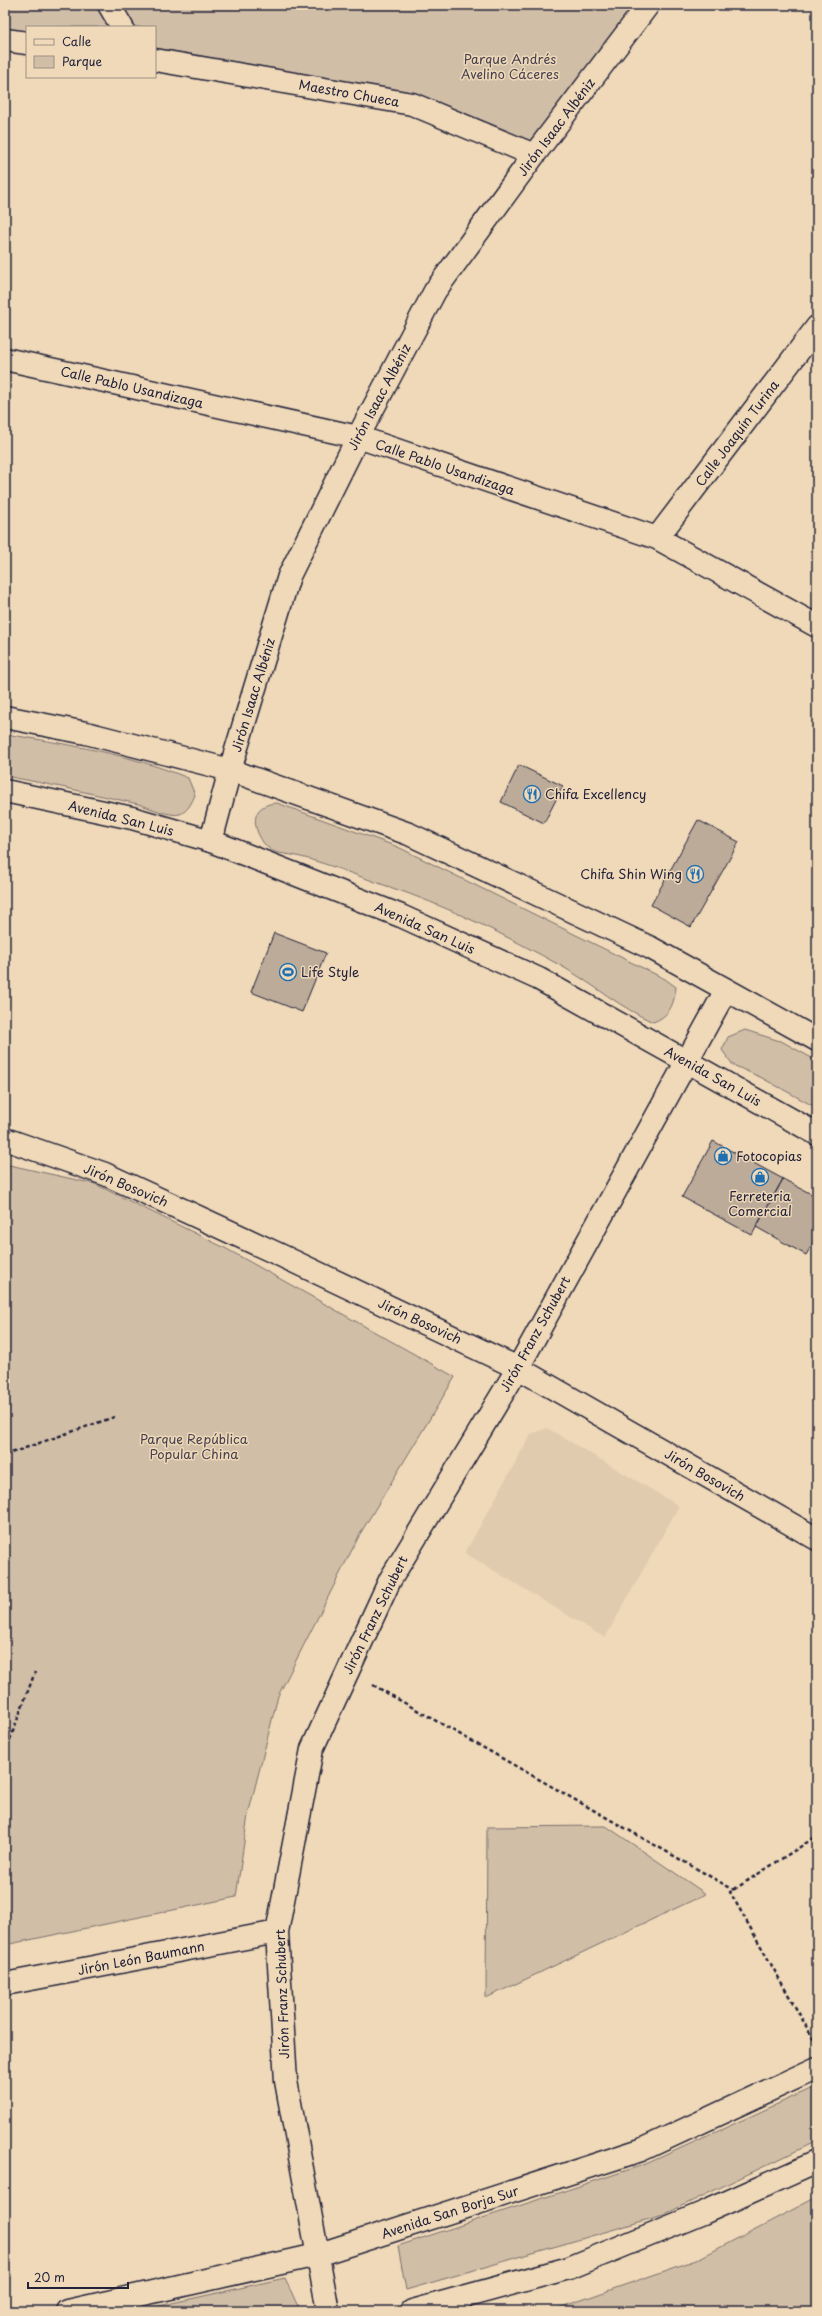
<svg xmlns="http://www.w3.org/2000/svg" width="822" height="2316" viewBox="0 0 822 2316" font-family="'Playpen Sans',sans-serif">
  <style>
    .built { fill: #e0cbaf }
    .green { fill: #d1bea6; stroke: #7a7070 }
    .building { fill: #bcab99; stroke: #22223b }
    .lines { fill: none; stroke-linecap: round; stroke-linejoin: round }
    .street-casing { stroke: #22223b; stroke-width: 25 }
    .secondary-casing { stroke: #22223b; stroke-width: 25 }
    .path { stroke: #22223b; stroke-width: 2.5; stroke-dasharray: 4 3; stroke-linecap: butt }
    .street { stroke: #efd9b8; stroke-width: 22 }
    .secondary { stroke: #efd9b8; stroke-width: 22 }
    .labels { text-anchor: middle; stroke-width: 3; stroke-linejoin: round; paint-order: stroke }
    .park-label { font-size: 13px; fill: #454150; stroke: #efd9b8 }
    .street-label { font-size: 13px; fill: #22223b; stroke: #efd9b8 }
    .poi-label { font-size: 13px; fill: #22223b; stroke: #efd9b8; text-anchor: start }
  </style>
  <rect width="100%" height="100%" fill="#efd9b8"/>
  <filter id="ink" filterUnits="userSpaceOnUse"><feTurbulence type="fractalNoise" baseFrequency=".025" numOctaves="2"/><feDisplacementMap in="SourceGraphic" scale="8" xChannelSelector="R" yChannelSelector="G"/><feConvolveMatrix kernelMatrix="1 2 1 2 8 2 1 2 1" color-interpolation-filters="sRGB"/></filter>
  <g filter="url(#ink)">
    <!-- built -->
    <path class="built" d="M547,1428L679,1506L605,1638L465,1553L531,1434Z"/>
    <!-- green -->
    <path class="green" d="M5,5H96L111,27H27V40L5,38Z
      M122,5H635L531,142L415,93L155,48V27H136Z
      M5,734C67,744 130,754 188,778L195,795C192,802 188,811 180,814C170,817 148,807 138,804C94,794 50,784 5,776Z
      M277,803L398,847L665,979L676,987C674,1004 670,1016 653,1022C621,1008 593,984 563,967C506,935 445,905 384,885C355,875 326,863 297,856C289,854 277,854 271,850C267,847 263,843 261,839C250,820 255,804 277,803Z
      M745,1030L783,1042L817,1061V1108L762,1078L733,1065L722,1050L728,1037Z
      M5,1164L95,1184L225,1248L455,1377L360,1534L278,1696L248,1815L236,1897L5,1945Z
      M606,1826L706,1894L486,1998L487,1827Z
      M817,2086V2141L663,2215L406,2290L398,2246L646,2164Z
      M817,2197V2311H550L696,2260Z
      M285,2278L300,2311H136Z"/>
    <!-- building -->
    <path class="building" d="M519,765L563,786L544,823L501,802Z
      M698,820L739,842L691,927L651,905Z
      M274,933L326,953L302,1012L251,992Z
      M713,1141L783,1179L752,1235L682,1197Z
      M783,1179L817,1197V1236L806,1255L756,1227Z"/>
    <g class="lines">
      <!-- street casing -->
      <g class="street-casing">
        <path id="street" d="M109,5L122,27
          M5,40L27,43
          M155,60L412,104L534,155
          M5,359L358,437L657,538L817,626
          M657,538L817,327
          M211,841L230,770L289,576L358,437L435,291L534,155L648,5
          M5,1139L105,1174L278,1254L518,1368L817,1539
          M5,1984L277,1932
          M328,2311L286,2081L277,1932L312,1749L390,1580L518,1368L726,990"/>
      </g>
      <!-- secondary casing -->
      <g class="secondary-casing">
        <path id="secondary" d="M5,717L86,733L230,770L409,834L651,948L817,1040
          M5,791L132,818L211,841L401,916L539,979L817,1134
          M68,2311L317,2255L641,2150L817,2068
          M412,2311L569,2268L703,2213L817,2162"/>
      </g>
      <!-- path -->
      <path class="path" d="M5,1455L117,1416
        M373,1685L734,1890
        M5,1753L35,1672
        M814,2040L730,1892L817,1836"/>
      <!-- street -->
      <use href="#street" class="street"/>
      <!-- secondary -->
      <use href="#secondary" class="secondary"/>
    </g>
  </g>
  <!-- icons -->
  <defs>
    <g id="restaurant-ring" transform="scale(0.9)"><circle r="9.5" fill="#efd9b8" stroke="#1f6fb2" stroke-width="1.5"/><path d="M-5-6h1v4h1v-4h1v4h1v-4h1v5L-1.5 .5V6h-2V.5L-5-1ZM5-6V6H3V1.5H1.5Q1.5-4 5-6Z" fill="#1f6fb2"/></g>
    <g id="stadium-ring" transform="scale(0.9)"><circle r="9.5" fill="#efd9b8" stroke="#1f6fb2" stroke-width="1.5"/><path d="M0-5a6.5 5 0 1 0 0 10a6.5 5 0 1 0 0-10ZM-3.5-1.8h7v3.6h-7Z" fill="#1f6fb2"/></g>
    <g id="shop-ring" transform="scale(0.9)"><circle r="9.5" fill="#efd9b8" stroke="#1f6fb2" stroke-width="1.5"/><path d="M-5-2.5h2.3a2.7 3.5 0 0 1 5.4 0H5L5.5 6h-11ZM-1.5-2.5h3a1.5 2.3 0 0 0-3 0Z" fill="#1f6fb2"/></g>
  </defs>
  <g fill-rule="evenodd">
    <use href="#restaurant-ring" x="532" y="794"/>
    <use href="#restaurant-ring" x="695" y="874"/>
    <use href="#stadium-ring" x="288" y="972"/>
    <use href="#shop-ring" x="723" y="1156"/>
    <use href="#shop-ring" x="760" y="1177"/>
  </g>
  <g class="labels">
    <!-- park labels -->
    <g class="park-label">
      <text x="510" y="64">Parque Andrés<tspan x="510" dy="15">Avelino Cáceres</tspan></text>
      <text x="194" y="1444">Parque República<tspan x="194" dy="15">Popular China</tspan></text>
    </g>
    <!-- street labels -->
    <g class="street-label">
      <text transform="translate(349 93) rotate(10)" y="5">Maestro Chueca</text>
      <text transform="translate(556 127) rotate(-53)" y="5">Jirón Isaac Albéniz</text>
      <text transform="translate(132 387) rotate(13)" y="5">Calle Pablo Usandizaga</text>
      <text transform="translate(379 397) rotate(-62)" y="5">Jirón Isaac Albéniz</text>
      <text transform="translate(737 433) rotate(-53)" y="5">Calle Joaquín Turina</text>
      <text transform="translate(445 467) rotate(19)" y="5">Calle Pablo Usandizaga</text>
      <text transform="translate(253 695) rotate(-73)" y="5">Jirón Isaac Albéniz</text>
      <text transform="translate(121 818) rotate(14)" y="5">Avenida San Luis</text>
      <text transform="translate(425 928) rotate(24)" y="5">Avenida San Luis</text>
      <text transform="translate(713 1076) rotate(29)" y="5">Avenida San Luis</text>
      <text transform="translate(126 1185) rotate(23)" y="5">Jirón Bosovich</text>
      <text transform="translate(420 1321) rotate(25)" y="5">Jirón Bosovich</text>
      <text transform="translate(535 1334) rotate(-61)" y="5">Jirón Franz Schubert</text>
      <text transform="translate(705 1475) rotate(30)" y="5">Jirón Bosovich</text>
      <text transform="translate(375 1615) rotate(-64)" y="5">Jirón Franz Schubert</text>
      <text transform="translate(141 1958) rotate(-11)" y="5">Jirón León Baumann</text>
      <text transform="translate(282 1994) rotate(-92)" y="5">Jirón Franz Schubert</text>
      <text transform="translate(450 2212) rotate(-18)" y="5">Avenida San Borja Sur</text>
    </g>
    <!-- poi labels -->
    <g class="poi-label">
      <text x="545" y="799">Chifa Excellency</text>
      <text x="682" y="879" text-anchor="end">Chifa Shin Wing</text>
      <text x="301" y="977">Life Style</text>
      <text x="736" y="1161">Fotocopias</text>
      <text x="760" y="1201" text-anchor="middle">Ferreteria<tspan x="760" dy="15">Comercial</tspan></text>
    </g>
  </g>
  <!-- margin -->
  <rect width="822" height="2316" fill="none" stroke="#efd9b8" stroke-width="20"/>
  <rect x="10" y="10" width="802" height="2296" fill="none" stroke="#22223b" stroke-width="1.5" filter="url(#ink)"/>
  <!-- legend -->
  <rect x="26" y="26" width="130" height="52" fill="#efd9b8" stroke="#9d9086"/>
  <rect x="34" y="39" width="20" height="6" fill="#efd9b8" stroke="#9d9086"/>
  <text x="62" y="46" font-size="12" fill="#22223b">Calle</text>
  <rect x="34" y="56" width="20" height="12" fill="#d1bea6" stroke="#9d9086"/>
  <text x="62" y="66" font-size="12" fill="#22223b">Parque</text>
  <!-- scale -->
  <path d="M28 2282v6h100v-6" fill="none" stroke="#22223b" stroke-width="2"/>
  <text x="34" y="2282" font-size="12" fill="#22223b" stroke="#efd9b8" stroke-width="3" paint-order="stroke">20 m</text>
</svg>
